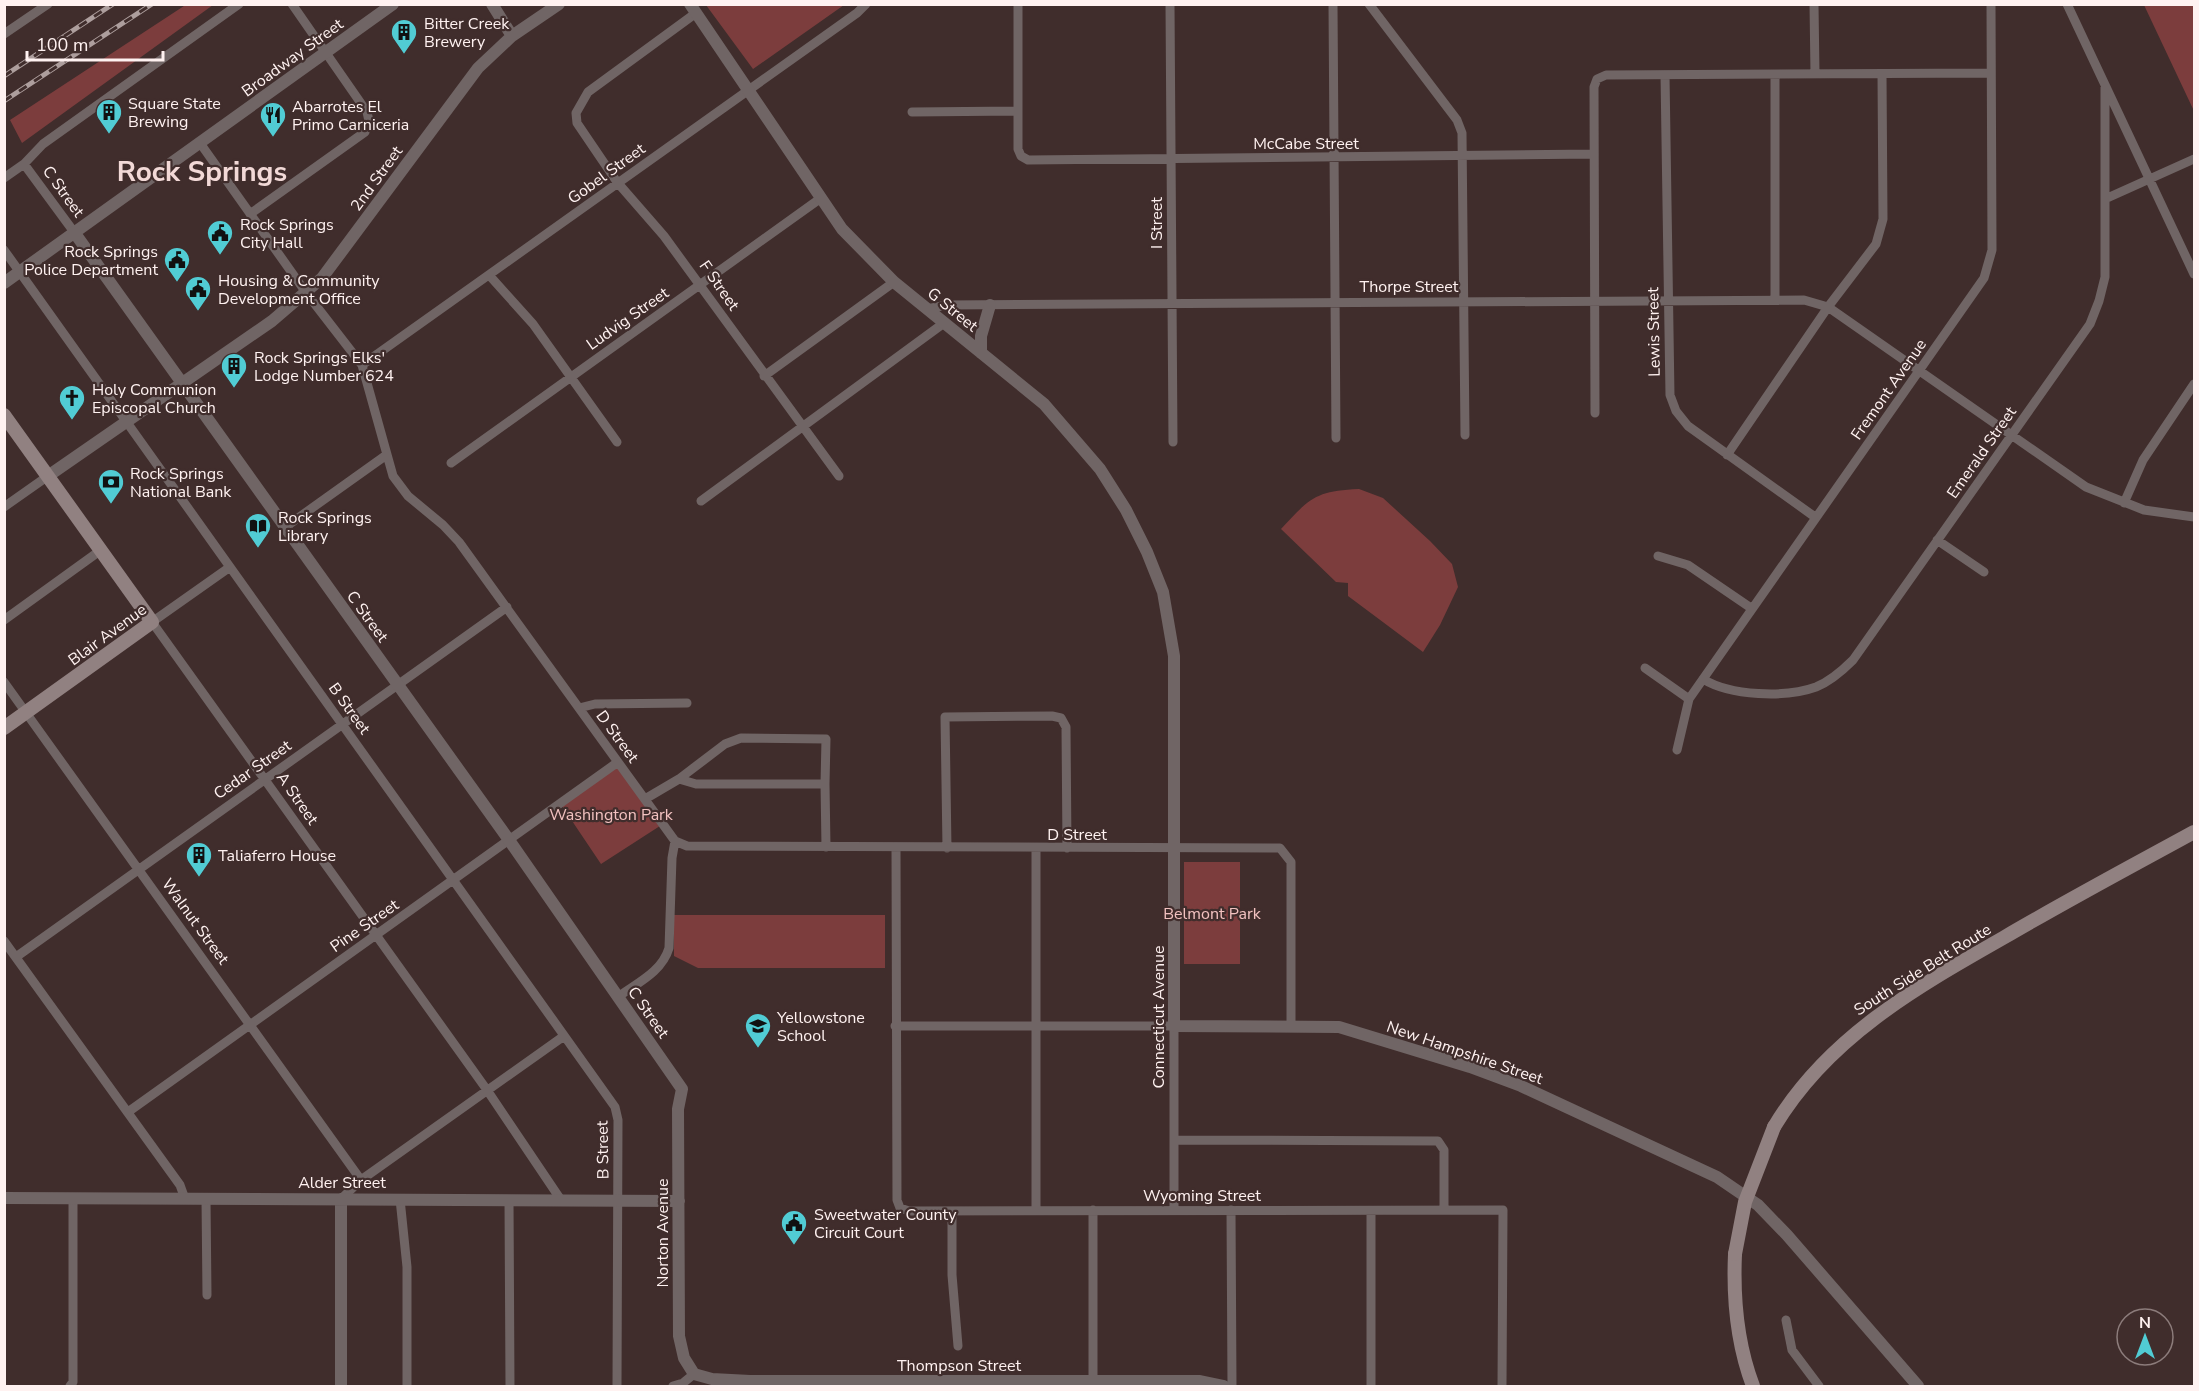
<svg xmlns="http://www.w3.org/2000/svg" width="2199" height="1391" viewBox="0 0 2199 1391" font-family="'Nunito Sans',sans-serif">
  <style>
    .green { fill: #7c3d3d }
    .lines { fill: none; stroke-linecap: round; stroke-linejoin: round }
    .minor { stroke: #706565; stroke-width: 9 }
    .tertiary { stroke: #706565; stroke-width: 12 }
    .secondary { stroke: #918181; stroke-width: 14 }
    .rail-casing { stroke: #ad9e9d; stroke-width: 5 }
    .rail { stroke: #402d2c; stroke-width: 3; stroke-dasharray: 9; stroke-linecap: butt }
    .secondary-bridge { stroke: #918181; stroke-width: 14 }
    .labels { text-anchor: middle; stroke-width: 4.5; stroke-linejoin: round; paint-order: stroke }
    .poi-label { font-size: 16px; fill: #fff2f1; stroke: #402d2c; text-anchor: start }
    .street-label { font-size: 16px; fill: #fff2f1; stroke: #402d2c }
    .park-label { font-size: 16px; fill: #f2c2c0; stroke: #402d2c }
    .town-label { font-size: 28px; font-weight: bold; fill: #f2d9d7; stroke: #402d2c }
  </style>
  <rect width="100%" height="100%" fill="#402d2c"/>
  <!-- green -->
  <path class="green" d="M187,4L213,5L22,143L10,120Z
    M706,5V4L844,5L753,69Z
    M2144,5H2194V111Z
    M1359,489L1383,498L1430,541L1452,564L1458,587L1440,625L1423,652L1348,596V583L1336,582L1281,529C1310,498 1315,491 1359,489Z
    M618,762L663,824L601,864L560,803Z
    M1184,862H1240V964H1184Z
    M674,915H885V968H698L674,956Z"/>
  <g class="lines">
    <!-- minor -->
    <path class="minor" d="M1018,4V149L1021,156L1028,160L1593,154
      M1170,4L1173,442
      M1333,4L1336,438
      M1369,4L1457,120L1462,133L1465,435
      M1814,4L1815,74
      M2067,4L2194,274
      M696,13L588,92L576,113L577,123L617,182L664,236L839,476
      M4,34L48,4
      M1665,75L1670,395L1676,411L1688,426L1815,517
      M1775,75V300
      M912,112L1018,111
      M200,143L307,294L362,365L393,476L408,496L443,525L459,542L675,841L687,846L1280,848L1291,862V1026
      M24,164L74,232
      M4,178L24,164L43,144L239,4
      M2105,199L2194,159
      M250,214L365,132L369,121L367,112L292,4
      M4,250L615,1107L618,1120L617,1386
      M489,275L533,324L617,442
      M927,309L947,305L1804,300L1828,307L2086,487L2144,510L2194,517
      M362,365L857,13L866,4
      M764,376L894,282
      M1595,413L1594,87L1597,79L1606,75L1991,73
      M1727,455L1828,307L1876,244L1883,219L1882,74
      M451,463L821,198
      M701,501L944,323
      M2124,503L2143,460L2194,384
      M4,507L48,476
      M284,528L385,456
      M1937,540L1984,572
      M1658,556L1688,565L1751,608
      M230,567L152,622L487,1090L561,1200
      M4,620L101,550
      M1645,668L1689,699
      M1703,679C1730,696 1786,698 1816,687C1831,681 1842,671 1853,660L2090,324L2099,301L2105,277V87
      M4,682L361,1180
      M579,708L595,704L687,703
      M1677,750L1689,699L1984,278L1992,250L1991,4
      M825,784L826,739L741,738L725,744L679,779L696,784H825L826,847
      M645,799L679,779
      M896,848L897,1200L900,1208L909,1211L1503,1210L1502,1386
      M947,848L945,717L1052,716L1061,718L1066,727L1067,848
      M4,941L180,1185L185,1199
      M16,957L507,607
      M618,997C637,983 662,972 669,948L672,858L675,841
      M895,1026H1174V1210
      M128,1112L618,762
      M1174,1140L1438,1141L1444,1150V1210
      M206,1199L207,1295
      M341,1199L361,1180L564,1036
      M400,1199L407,1267V1386
      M509,1200L510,1386
      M1036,1210V848
      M1093,1210V1382
      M1231,1210L1232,1386
      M952,1211V1275L958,1346
      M1786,1320L1792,1350L1819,1386
      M70,1386L73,1382V1198
      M673,1386L683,1383L694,1374
      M1371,1386V1211"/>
    <!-- tertiary -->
    <path class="tertiary" d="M492,4L512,36
      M690,4L842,229L894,282L1044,404L1100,469L1126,510L1147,552L1163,592L1174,656V1026L1339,1027L1470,1067L1521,1086L1717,1177L1758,1205L1787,1235L1918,1386
      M74,232L509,840L682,1089L678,1109L679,1336L684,1358L694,1374L712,1379L750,1381H1200L1224,1386
      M4,283L393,4
      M981,353V336L990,305
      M48,476L272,321L322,278L478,68L512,36L559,4
      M4,1198L679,1201
      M341,1386V1199"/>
    <!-- secondary -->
    <path class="secondary" d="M4,415L152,622L4,728
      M1774,1127C1827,1038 1915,988 2003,938C2066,901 2130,867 2194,832
      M1735,1254C1733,1299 1737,1344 1753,1386"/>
    <!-- rail casing -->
    <g class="rail-casing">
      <path id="rail" d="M4,76L113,4
        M4,101L152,4"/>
    </g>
    <!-- rail -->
    <use href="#rail" class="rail"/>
    <!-- secondary-bridge -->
    <path class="secondary-bridge" d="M1735,1254L1745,1202L1774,1127"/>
  </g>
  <!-- icons -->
  <defs>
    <g id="building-pin" transform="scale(1.35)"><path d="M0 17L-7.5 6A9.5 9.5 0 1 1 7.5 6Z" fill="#51ccd4" stroke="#402d2c"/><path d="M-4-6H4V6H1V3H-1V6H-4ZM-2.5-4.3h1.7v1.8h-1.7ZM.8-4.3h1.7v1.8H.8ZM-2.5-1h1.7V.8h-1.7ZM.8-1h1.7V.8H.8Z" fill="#111"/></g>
    <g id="restaurant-pin" transform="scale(1.35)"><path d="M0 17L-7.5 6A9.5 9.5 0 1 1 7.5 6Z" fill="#51ccd4" stroke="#402d2c"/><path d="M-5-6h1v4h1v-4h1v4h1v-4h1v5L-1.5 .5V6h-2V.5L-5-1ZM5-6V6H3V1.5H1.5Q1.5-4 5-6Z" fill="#111"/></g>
    <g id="civic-pin" transform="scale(1.35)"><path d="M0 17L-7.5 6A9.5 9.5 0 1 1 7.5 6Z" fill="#51ccd4" stroke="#402d2c"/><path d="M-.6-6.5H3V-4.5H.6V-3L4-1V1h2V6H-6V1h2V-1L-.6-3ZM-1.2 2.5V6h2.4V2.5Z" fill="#111"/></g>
    <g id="church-pin" transform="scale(1.35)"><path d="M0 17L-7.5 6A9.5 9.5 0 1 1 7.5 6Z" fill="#51ccd4" stroke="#402d2c"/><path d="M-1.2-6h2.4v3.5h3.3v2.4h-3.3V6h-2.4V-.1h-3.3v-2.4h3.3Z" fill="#111"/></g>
    <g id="bank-pin" transform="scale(1.35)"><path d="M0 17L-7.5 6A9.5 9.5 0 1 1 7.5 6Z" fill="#51ccd4" stroke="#402d2c"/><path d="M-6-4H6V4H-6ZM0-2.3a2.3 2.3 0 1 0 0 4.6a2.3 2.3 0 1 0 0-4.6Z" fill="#111"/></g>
    <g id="library-pin" transform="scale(1.35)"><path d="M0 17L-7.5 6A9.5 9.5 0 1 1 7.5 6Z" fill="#51ccd4" stroke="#402d2c"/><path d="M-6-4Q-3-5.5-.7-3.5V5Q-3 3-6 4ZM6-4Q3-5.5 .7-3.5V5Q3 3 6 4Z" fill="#111"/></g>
    <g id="school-pin" transform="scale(1.35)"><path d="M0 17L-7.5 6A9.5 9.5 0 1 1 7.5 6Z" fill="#51ccd4" stroke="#402d2c"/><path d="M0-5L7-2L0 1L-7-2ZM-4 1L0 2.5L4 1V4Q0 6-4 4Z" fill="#111"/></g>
  </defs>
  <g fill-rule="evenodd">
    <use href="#building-pin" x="404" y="32"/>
    <use href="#building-pin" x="109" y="112"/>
    <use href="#restaurant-pin" x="273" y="115"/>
    <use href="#civic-pin" x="220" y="233"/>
    <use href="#civic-pin" x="177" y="260"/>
    <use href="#civic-pin" x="198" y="289"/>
    <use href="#building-pin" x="234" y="366"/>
    <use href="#church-pin" x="72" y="398"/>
    <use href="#bank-pin" x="111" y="482"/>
    <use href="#library-pin" x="258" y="526"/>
    <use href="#building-pin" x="199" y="855"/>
    <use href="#school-pin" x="758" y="1026"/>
    <use href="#civic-pin" x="794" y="1223"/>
  </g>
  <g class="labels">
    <!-- poi labels -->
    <g class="poi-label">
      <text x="424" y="29">Bitter Creek<tspan x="424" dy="18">Brewery</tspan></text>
      <text x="128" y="109">Square State<tspan x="128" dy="18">Brewing</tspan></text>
      <text x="292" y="112">Abarrotes El<tspan x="292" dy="18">Primo Carniceria</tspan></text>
      <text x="240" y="230">Rock Springs<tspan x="240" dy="18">City Hall</tspan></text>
      <text x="158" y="257" text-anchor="end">Rock Springs<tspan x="158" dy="18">Police Department</tspan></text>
      <text x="218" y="286">Housing &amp; Community<tspan x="218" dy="18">Development Office</tspan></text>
      <text x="254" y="363">Rock Springs Elks'<tspan x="254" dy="18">Lodge Number 624</tspan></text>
      <text x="92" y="395">Holy Communion<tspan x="92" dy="18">Episcopal Church</tspan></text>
      <text x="130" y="479">Rock Springs<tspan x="130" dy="18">National Bank</tspan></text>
      <text x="278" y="523">Rock Springs<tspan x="278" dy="18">Library</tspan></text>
      <text x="218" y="861">Taliaferro House</text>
      <text x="777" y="1023">Yellowstone<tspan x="777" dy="18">School</tspan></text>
      <text x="814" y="1220">Sweetwater County<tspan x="814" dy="18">Circuit Court</tspan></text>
    </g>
    <!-- street labels -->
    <g class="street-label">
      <text transform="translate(292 57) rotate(-36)" y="6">Broadway Street</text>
      <text x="1306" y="149">McCabe Street</text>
      <text transform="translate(606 173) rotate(-36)" y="6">Gobel Street</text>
      <text transform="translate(376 178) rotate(-54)" y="6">2nd Street</text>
      <text transform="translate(64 191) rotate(54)" y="6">C Street</text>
      <text transform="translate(1156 223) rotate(-90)" y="6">I Street</text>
      <text transform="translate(720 285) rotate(55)" y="6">F Street</text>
      <text x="1409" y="292">Thorpe Street</text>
      <text transform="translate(953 309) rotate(39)" y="6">G Street</text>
      <text transform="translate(627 318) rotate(-35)" y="6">Ludvig Street</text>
      <text transform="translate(1653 332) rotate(-91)" y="6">Lewis Street</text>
      <text transform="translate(1888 389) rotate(-55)" y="6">Fremont Avenue</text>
      <text transform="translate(1981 452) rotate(-55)" y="6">Emerald Street</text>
      <text transform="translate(368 616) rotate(54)" y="6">C Street</text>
      <text transform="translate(107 634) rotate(-36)" y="6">Blair Avenue</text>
      <text transform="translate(350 708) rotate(54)" y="6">B Street</text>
      <text transform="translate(618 736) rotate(54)" y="6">D Street</text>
      <text transform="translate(252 769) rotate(-35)" y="6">Cedar Street</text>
      <text transform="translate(298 798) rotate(55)" y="6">A Street</text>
      <text x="1077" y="840">D Street</text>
      <text transform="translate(196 921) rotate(54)" y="6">Walnut Street</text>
      <text transform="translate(364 925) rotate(-35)" y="6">Pine Street</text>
      <text transform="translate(1922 969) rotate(-32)" y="6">South Side Belt Route</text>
      <text transform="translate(649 1012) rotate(55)" y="6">C Street</text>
      <text transform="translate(1158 1017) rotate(-90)" y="6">Connecticut Avenue</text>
      <text transform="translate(1465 1052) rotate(19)" y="6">New Hampshire Street</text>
      <text transform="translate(602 1150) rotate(-91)" y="6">B Street</text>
      <text x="342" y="1188">Alder Street</text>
      <text x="1202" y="1201">Wyoming Street</text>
      <text transform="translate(662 1233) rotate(-90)" y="6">Norton Avenue</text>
      <text x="959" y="1371">Thompson Street</text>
    </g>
    <!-- park labels -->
    <g class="park-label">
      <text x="611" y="820">Washington Park</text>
      <text x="1212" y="919">Belmont Park</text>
    </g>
    <!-- town labels -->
    <g class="town-label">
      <text x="202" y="181">Rock Springs</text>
    </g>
  </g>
  <!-- border -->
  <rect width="2199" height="1391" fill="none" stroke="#fff2f1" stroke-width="12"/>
  <!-- north arrow -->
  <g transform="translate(2145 1337)"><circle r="28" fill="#402d2c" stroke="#8c7c7b" stroke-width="1.5"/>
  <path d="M0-4.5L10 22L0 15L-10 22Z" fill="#51ccd4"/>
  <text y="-9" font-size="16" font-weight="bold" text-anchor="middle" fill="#fff2f1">N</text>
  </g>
  <!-- scale -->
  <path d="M27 51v9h136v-9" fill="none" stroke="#fff2f1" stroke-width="3"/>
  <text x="36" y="51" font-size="18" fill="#fff2f1" stroke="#402d2c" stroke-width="4.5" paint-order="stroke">100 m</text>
</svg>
